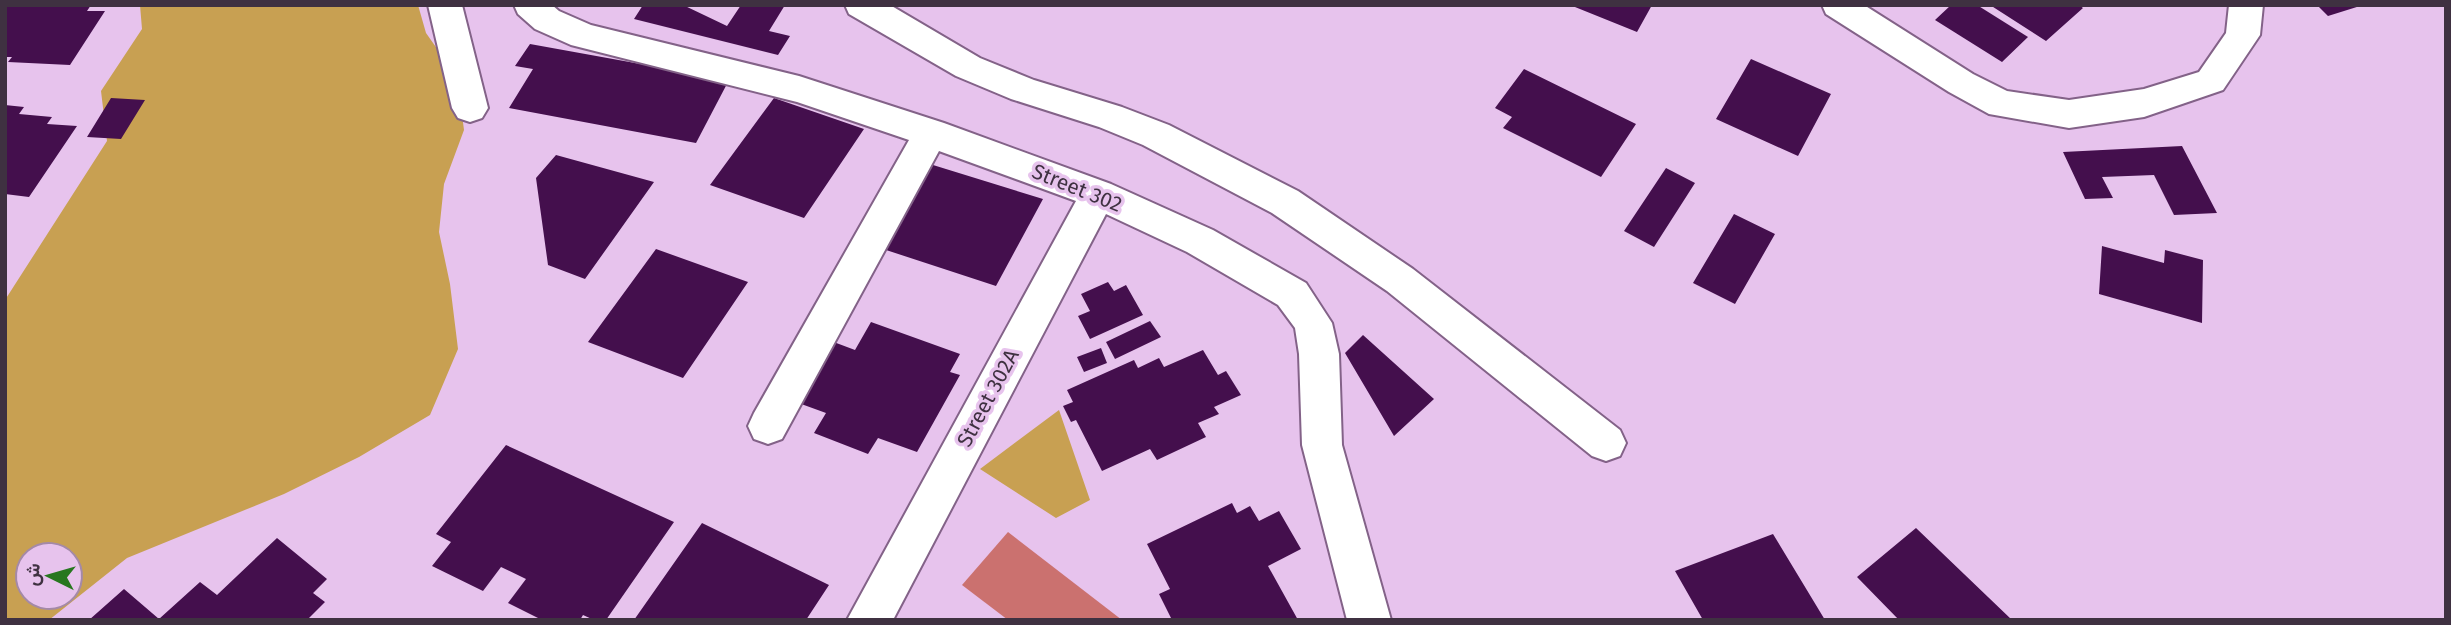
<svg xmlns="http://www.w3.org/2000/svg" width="2451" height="625" viewBox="0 0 2451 625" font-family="'Fira Sans',Vazirmatn,sans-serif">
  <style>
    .green { fill: #c8a052; fill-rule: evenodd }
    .water { fill: #cb716f }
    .building { fill: #440f4d }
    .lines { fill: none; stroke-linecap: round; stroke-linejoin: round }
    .minor-casing { stroke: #836288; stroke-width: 4 }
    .minor { fill: #fff; fill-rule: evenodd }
    .labels { text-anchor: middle; stroke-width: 7; stroke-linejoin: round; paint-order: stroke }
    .street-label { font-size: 21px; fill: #3f3141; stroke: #e7c3ed }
  </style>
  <rect width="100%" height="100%" fill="#e7c3ed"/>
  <!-- green -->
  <path class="green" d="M140,5H418L426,33L457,77L464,130L444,184L439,232L450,284L458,349L430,415L359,457L284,494L127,558L49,620H5V300L107,141L101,91L142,29ZM28,555H70V597H28Z
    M1059,410L1090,500L1056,518L980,469Z"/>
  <!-- water -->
  <path class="water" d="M1008,532L1122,620H1008L962,585Z"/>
  <!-- building -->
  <path class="building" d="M5,5H91L87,11H105L70,65L8,62L12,57H5Z
    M643,5H683L727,26L741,5H785L769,31L790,36L778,55L634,19Z
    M1570,5H1652L1637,32Z
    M1951,5H1977L2028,37L2002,62L1935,20Z
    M1990,5H2079L2083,8L2046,41Z
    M2317,5H2360V6L2328,16Z
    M530,44L729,80L696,143L509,108L533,69L515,66Z
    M1751,59L1831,94L1798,156L1716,119Z
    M1524,69L1636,124L1601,177L1503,128L1512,117L1495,108Z
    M111,98L145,100L121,139L87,137Z
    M774,98L864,129L804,218L710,185Z
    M5,105L24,107L19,114L52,117L47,124L77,126L29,197L5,194Z
    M2182,146L2217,213L2174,215L2154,175L2102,177L2113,198L2085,199L2063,152Z
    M556,155L654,182L585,279L548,265L536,178Z
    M933,165L1043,199L996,286L883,249Z
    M1666,168L1695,183L1654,247L1624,231Z
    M1734,214L1775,234L1735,304L1693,283Z
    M2102,246L2164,263L2165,250L2203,260L2202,323L2099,294Z
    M656,249L748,282L683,378L588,342Z
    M1108,282L1114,291L1126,285L1143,315L1090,339L1078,316L1090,311L1081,294Z
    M1150,321L1161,337L1115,359L1106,342Z
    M871,322L960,354L950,372L960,375L917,452L878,438L868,454L814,433L826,413L793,401L831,341L855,350Z
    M1363,335L1434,399L1394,436L1345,353Z
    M1101,348L1107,363L1084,372L1077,357Z
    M1203,350L1218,375L1226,371L1241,395L1214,407L1219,414L1198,423L1206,437L1157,460L1150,449L1102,471L1076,420L1071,422L1063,406L1073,402L1067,390L1134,360L1138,368L1159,358L1164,367Z
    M506,445L674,522L606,620H594L583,615L580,620H542L508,603L526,579L501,567L483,591L432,566L451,542L436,534Z
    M1232,503L1237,513L1250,506L1259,521L1279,511L1301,549L1268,566L1298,620H1172L1159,594L1170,589L1147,544Z
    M702,523L829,585L806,620H634Z
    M1916,528L2012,620H1899L1857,577Z
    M1773,534L1825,620H1703L1675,571Z
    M277,538L327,579L313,593L325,602L307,620H89L124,589L159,619L200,582L217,595Z"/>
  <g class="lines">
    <!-- minor casing -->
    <g class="minor-casing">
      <path id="minor" d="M428,5H462L488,108L482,118L470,122L458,118L452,108Z
        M514,5H552L559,11L591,25L799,76L944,123L1111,184L1213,230L1306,283L1332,323L1339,354L1342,445L1391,620H1347L1302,445L1299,354L1295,328L1278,305L1187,252L1106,214L893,620H847L1076,201L939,151L782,439L768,444L754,439L748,426L754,413L909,140L797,102L571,45L535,29L518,14Z
        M845,5H890L980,58L1034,80L1122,107L1169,125L1298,191L1413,269L1620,430L1626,443L1620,456L1606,461L1592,456L1387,291L1272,213L1143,145L1099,127L1011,99L956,76L849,14Z
        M1822,5H1864L1973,74L2007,91L2069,100L2144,89L2199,72L2226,33L2229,5H2263L2260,35L2223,90L2144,117L2069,128L1989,114L1949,92L1826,14Z"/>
    </g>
    <!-- minor -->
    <use href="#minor" class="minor"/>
  </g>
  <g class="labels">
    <!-- street labels -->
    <g class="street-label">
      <text transform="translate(1077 188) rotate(22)" y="7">Street 302</text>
      <text transform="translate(988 398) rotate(-62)" y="7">Street 302A</text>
    </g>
  </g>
  <!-- border -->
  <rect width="2451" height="625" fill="none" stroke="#3f3141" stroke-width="14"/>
  <!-- north arrow -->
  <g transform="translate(49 576) rotate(275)"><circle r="33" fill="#e7c3ed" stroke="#a489a8" stroke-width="2"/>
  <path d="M0-5L12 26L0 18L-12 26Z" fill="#27771f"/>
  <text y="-10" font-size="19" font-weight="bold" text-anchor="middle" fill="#3f3141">ش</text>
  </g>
</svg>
